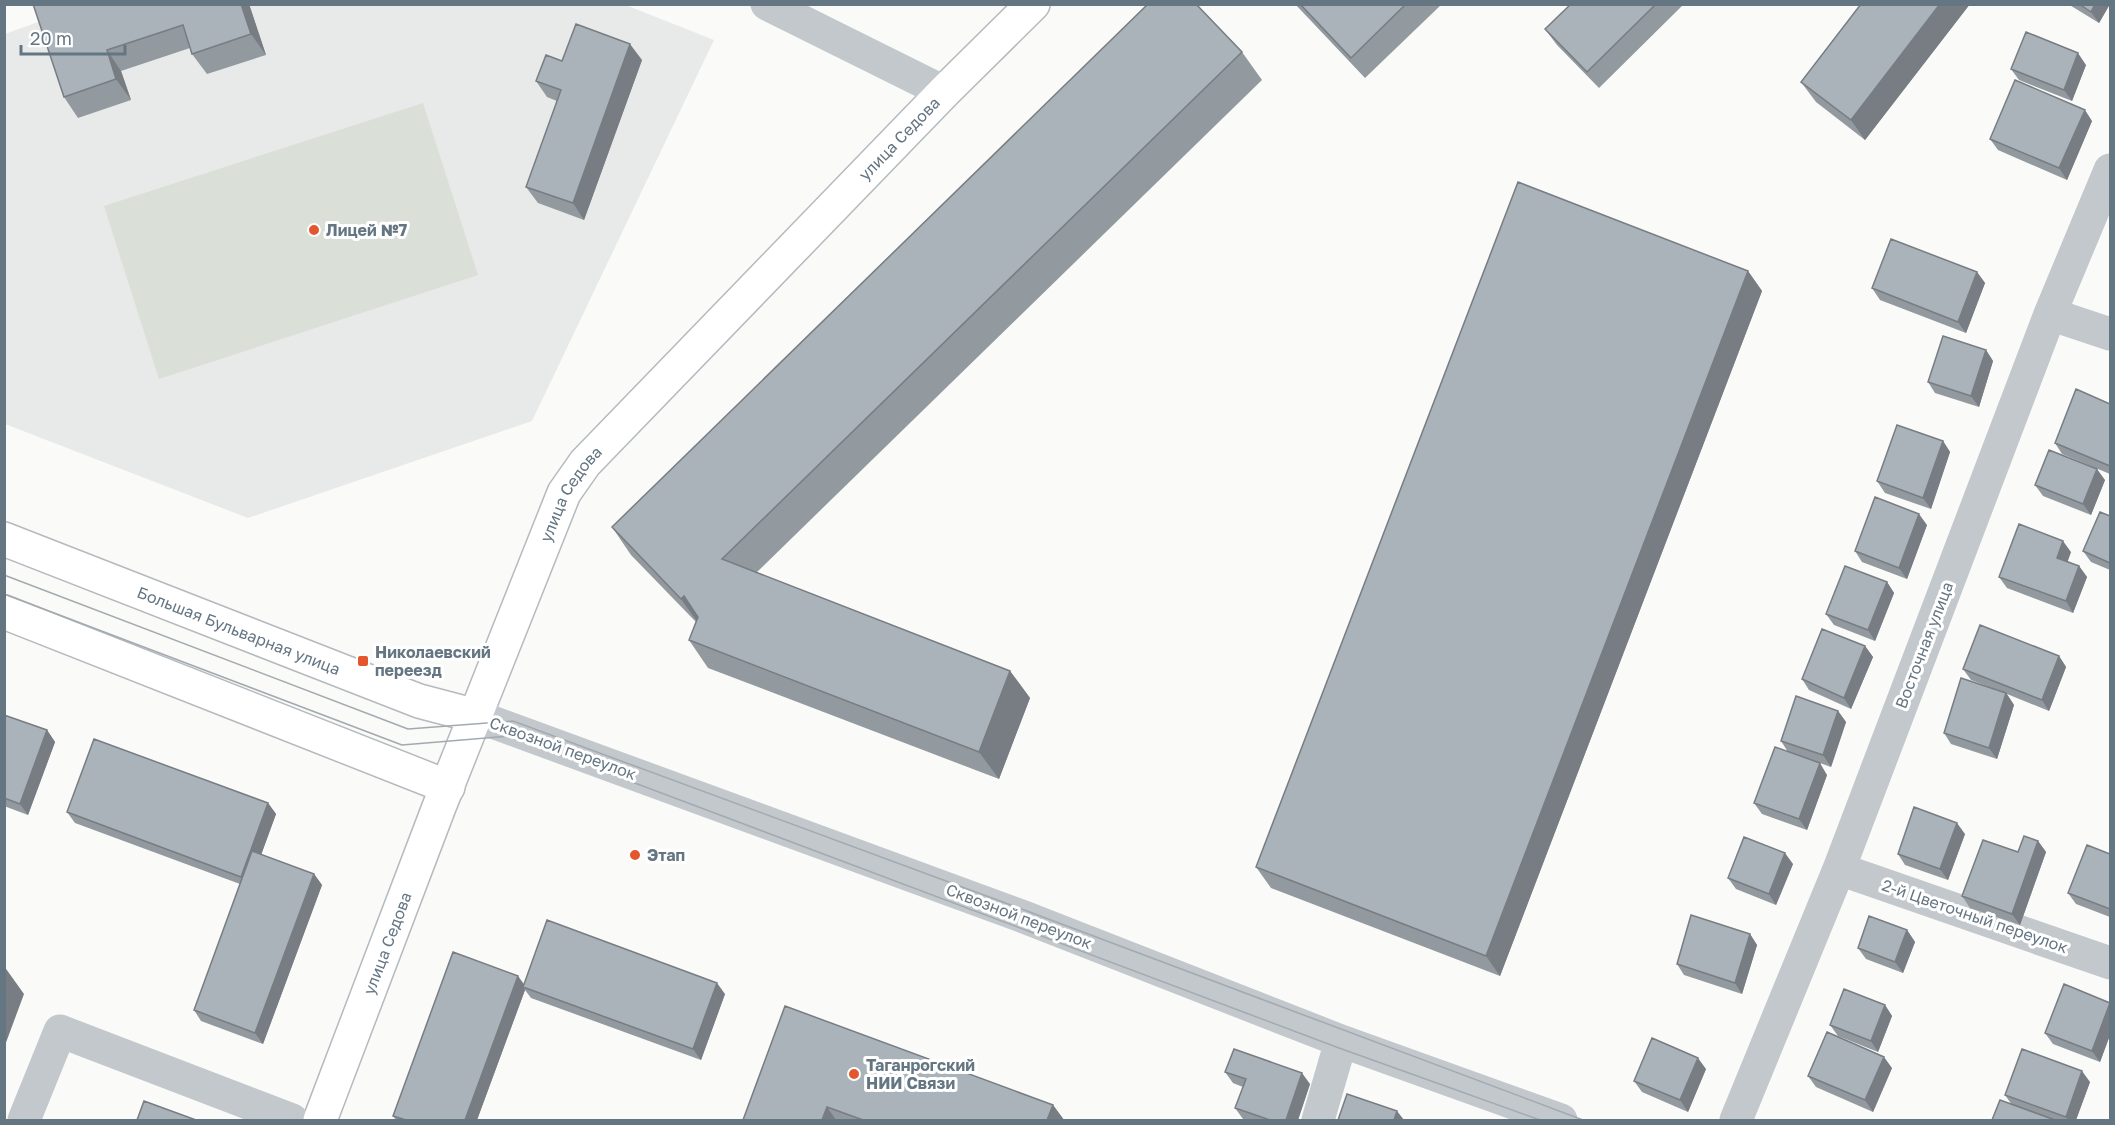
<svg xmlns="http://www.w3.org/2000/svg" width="2115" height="1125" viewBox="0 0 2115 1125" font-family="'Golos Text',sans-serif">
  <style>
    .built { fill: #e8e9e9 }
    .green { fill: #dadfd7 }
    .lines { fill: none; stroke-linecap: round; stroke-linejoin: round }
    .major-casing { stroke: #b5babe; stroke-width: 36 }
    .minor { stroke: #c3c8cc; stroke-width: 33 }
    .major { stroke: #fff; stroke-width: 33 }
    .tram { stroke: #a2aab0; stroke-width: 1.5 }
    .wall { fill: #929a9f }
    .shaded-wall { fill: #777d82 }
    .building { fill: #aab3b9; stroke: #777d82; stroke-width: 1.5 }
    .poi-dot { fill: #e4572e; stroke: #fff; stroke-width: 2 }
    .labels { text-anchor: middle; stroke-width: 6; stroke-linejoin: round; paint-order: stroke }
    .street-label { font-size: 16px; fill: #657683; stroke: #fff }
    .poi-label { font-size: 16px; font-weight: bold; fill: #657683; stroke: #fff; text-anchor: start }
  </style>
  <rect width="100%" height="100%" fill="#fafaf8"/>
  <!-- built -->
  <path class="built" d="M623,4L714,40L532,421L248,518L5,424V34L85,5Z"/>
  <!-- green -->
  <path class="green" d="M423,103L478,275L159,379L104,206Z"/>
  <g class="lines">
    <!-- major casing -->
    <g class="major-casing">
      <g id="major">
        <path id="s1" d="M4,539L419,701L476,716"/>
        <path d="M4,612L448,787"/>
        <path id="s2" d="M320,1120L439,807L564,493L585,463L944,92L1033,4"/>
      </g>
    </g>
    <!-- minor -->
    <path class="minor" d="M767,4L944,92
      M2050,314L2110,334
      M476,716L1024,917L1341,1041L1561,1120
      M1839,869L2110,963
      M24,1120L60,1031L292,1120
      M1318,1120L1341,1041
      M1736,1120L1839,869L2050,314L2110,170"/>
    <!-- major -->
    <use href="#major" class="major"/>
    <!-- tram -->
    <path class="tram" d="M4,575L408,729L513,721L1027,911L1583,1120
      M4,594L402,745L510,736L1339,1048L1540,1120"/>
  </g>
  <!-- wall -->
  <path class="wall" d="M33,4H249L266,55L207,74L192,54L190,48L121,71L131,100L78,118L64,97Z
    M1295,4H1442L1365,78Z
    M1571,4H1684L1599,88L1557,45L1545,29Z
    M1861,4H1970L1865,140L1816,102L1801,82Z
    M2068,4H2110L2099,23Z
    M1242,52L1262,80L756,573L1010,671L1030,698L999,779L708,668L689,640L696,622L631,555L612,527Z
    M642,60L584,220L538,203L526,187L557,101L547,97L536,81L562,61Z
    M2086,65L2072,101L2019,80L2011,69Z
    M2092,121L2067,180L1998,150L1990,139Z
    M1748,271L1762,291L1500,976L1271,888L1256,867Z
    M1977,272L1985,283L1966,333L1880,300L1872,288Z
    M1986,350L1993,361L1979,407L1935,393L1928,382Z
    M2110,404V474L2062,454L2055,443Z
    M1943,441L1950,452L1931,509L1885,493L1877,481Z
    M2105,480L2091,515L2043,496L2035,485Z
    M2110,516V570L2091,562L2083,551Z
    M1927,525L1907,579L1862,562L1855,551Z
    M2071,552L2067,561L2079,566L2087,577L2073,613L2007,588L1999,577Z
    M1887,582L1894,593L1875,641L1834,625L1826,614Z
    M1865,646L1873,657L1851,709L1809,690L1802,679Z
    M2059,656L2066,667L2049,711L2007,694L2014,705L1997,759L1951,744L1944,733L1997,690L1971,680L1963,669Z
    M1838,711L1846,722L1831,767L1792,753L1827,775L1807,830L1762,814L1754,803L1788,752L1781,741Z
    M4,715L47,730L55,742L28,815L4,806Z
    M268,803L276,814L261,855L314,874L322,885L263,1044L201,1021L194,1010L240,884L75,823L67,812Z
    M1965,834L1948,880L1905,865L1898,854Z
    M2038,841L2046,852L2020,925L1970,908L1962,896L2018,852Z
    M2110,854V917L2076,904L2068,893Z
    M1793,864L1776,905L1736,889L1728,878Z
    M1907,930L1915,942L1903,973L1866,959L1858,948Z
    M1750,934L1757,945L1742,994L1684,975L1677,964Z
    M524,984L725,994L701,1060L531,998L525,990L477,1120H396L393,1116Z
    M2110,1003V1035L2100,1062L2053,1044L2045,1033Z
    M1885,1005L1892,1016L1878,1052L1838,1036L1830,1025Z
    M785,1006L1053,1105L1064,1120H743Z
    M1892,1068L1873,1112L1816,1087L1808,1076Z
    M1706,1069L1688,1112L1642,1092L1634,1081Z
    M1225,1072L1310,1084L1298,1120H1247L1243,1119L1235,1108L1243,1087L1233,1083Z
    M2090,1082L2076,1120H1992L2012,1105L2005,1095Z"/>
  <!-- shaded-wall -->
  <path class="shaded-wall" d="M241,4H249L266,55L251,34Z
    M1940,4H1970L1865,140L1851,120Z
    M2095,4H2110L2099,23L2091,12Z
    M630,44L642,60L584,220L573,203Z
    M107,50L121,71L131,100L116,79Z
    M2078,53L2086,65L2072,101L2064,90Z
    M2085,110L2092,121L2067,180L2059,168Z
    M1748,271L1762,291L1500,976L1486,956Z
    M1977,272L1985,283L1966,333L1958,322Z
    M1986,350L1993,361L1979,407L1971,396Z
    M1943,441L1950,452L1931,509L1923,498Z
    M2097,469L2105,480L2091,515L2083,504Z
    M1919,514L1927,525L1907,579L1899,568Z
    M2063,541L2071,552L2065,569L2057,558Z
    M2079,566L2087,577L2073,613L2066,601Z
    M1887,582L1894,593L1875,641L1868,630Z
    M684,596L703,624L701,627L681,599Z
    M1865,646L1873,657L1851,709L1844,698Z
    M2059,656L2066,667L2049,711L2042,700Z
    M1010,671L1030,698L999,779L979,752Z
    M2006,693L2014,705L1997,759L1989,748Z
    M1838,711L1846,722L1831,767L1823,755Z
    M47,730L55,742L28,815L20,804Z
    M1820,763L1827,775L1807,830L1799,819Z
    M268,803L276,814L249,888L241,877Z
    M1957,823L1965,834L1948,880L1940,869Z
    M2038,841L2046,852L2020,925L2012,914Z
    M1785,853L1793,864L1776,905L1769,894Z
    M314,874L322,885L263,1044L255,1033Z
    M1907,930L1915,942L1903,973L1895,962Z
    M1750,934L1757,945L1742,994L1735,983Z
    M4,966L24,994L4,1048Z
    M518,976L526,987H523L525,990L477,1120H465Z
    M717,983L725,994L701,1060L693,1049Z
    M2110,1004V1035L2100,1062L2092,1051Z
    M1885,1005L1892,1016L1878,1052L1871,1041Z
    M1884,1057L1892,1068L1873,1112L1865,1100Z
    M1698,1058L1706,1069L1688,1112L1680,1100Z
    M2082,1071L2090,1082L2076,1120H2068L2066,1117Z
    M1302,1073L1310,1084L1298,1120H1286Z
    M1053,1105L1064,1120H1047Z
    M827,1107L836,1120H822Z
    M1397,1111L1404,1120H1394Z"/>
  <!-- building -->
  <path class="building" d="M33,4H241L251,34L192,54L183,25L107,50L116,79L64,97Z
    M1148,4H1196L1242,52L722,559L1010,671L979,752L689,640L698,617L684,596L681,599L612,527Z
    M1300,4H1406L1351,58Z
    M1571,4H1656L1587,72L1545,29Z
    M1861,4H1940L1851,120L1801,82Z
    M2079,4H2095L2091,12Z
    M576,24L630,44L573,203L526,187L561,90L536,81L546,55L562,61Z
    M2026,32L2078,53L2064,90L2011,69Z
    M2015,80L2085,110L2059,168L1990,139Z
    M1518,182L1748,271L1486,956L1256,867Z
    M1891,239L1977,272L1958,322L1872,288Z
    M1943,336L1986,350L1971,396L1928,382Z
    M2076,389L2110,404V466L2055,443Z
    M1897,425L1943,441L1923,498L1877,481Z
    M2049,450L2097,469L2083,504L2035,485Z
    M1875,497L1919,514L1899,568L1855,551Z
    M2100,512L2110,516V563L2083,551Z
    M2019,524L2063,541L2057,558L2079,566L2066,601L1999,577Z
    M1845,566L1887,582L1868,630L1826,614Z
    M1980,625L2059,656L2042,700L1963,669Z
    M1822,629L1865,646L1844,698L1802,679Z
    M1961,678L2006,693L1989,748L1944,733Z
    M1796,696L1838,711L1823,755L1781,741Z
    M4,715L47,730L20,804L4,798Z
    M94,739L268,803L241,877L67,812Z
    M1775,747L1820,763L1799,819L1754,803Z
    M1914,807L1957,823L1940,869L1898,854Z
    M2024,836L2038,841L2012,914L1962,896L1983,840L2018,852Z
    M1744,837L1785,853L1769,894L1728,878Z
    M2087,845L2110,854V909L2068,893Z
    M252,851L314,874L255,1033L194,1010Z
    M1691,915L1750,934L1735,983L1677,964Z
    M1869,916L1907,930L1895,962L1858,948Z
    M547,920L717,983L693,1049L523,987Z
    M453,952L518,976L465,1120H406L393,1116Z
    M2064,984L2110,1003L2092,1051L2045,1033Z
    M1844,989L1885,1005L1871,1041L1830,1025Z
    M785,1006L1053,1105L1047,1120H863L827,1107L822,1120H743Z
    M1827,1032L1884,1057L1865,1100L1808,1076Z
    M1652,1038L1698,1058L1680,1100L1634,1081Z
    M1234,1049L1302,1073L1286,1120H1270L1235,1108L1246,1079L1225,1072Z
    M2022,1049L2082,1071L2066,1117L2005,1095Z
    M1347,1094L1397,1111L1394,1120H1338Z
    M2000,1100L2055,1120H1992Z
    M144,1101L196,1120H137Z"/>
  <!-- markers -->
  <g class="poi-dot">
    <circle cx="314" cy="230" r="6"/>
    <rect x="357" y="655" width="12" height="12" rx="3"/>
    <circle cx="635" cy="855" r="6"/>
    <circle cx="854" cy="1074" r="6"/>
  </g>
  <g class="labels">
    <!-- street labels -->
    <g class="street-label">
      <text dy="6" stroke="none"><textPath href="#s2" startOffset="1161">улица Седова</textPath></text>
      <text dy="6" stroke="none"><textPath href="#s2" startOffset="675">улица Седова</textPath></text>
      <text dy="6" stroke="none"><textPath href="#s1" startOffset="252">Большая Бульварная улица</textPath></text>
      <text transform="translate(1924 645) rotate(-69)" y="6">Восточная улица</text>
      <text transform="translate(563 748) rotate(20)" y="6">Сквозной переулок</text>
      <text transform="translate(1019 916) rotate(21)" y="6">Сквозной переулок</text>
      <text transform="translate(1975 916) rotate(19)" y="6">2-й Цветочный переулок</text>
      <text dy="6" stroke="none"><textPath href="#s2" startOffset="189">улица Седова</textPath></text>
    </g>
    <!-- poi labels -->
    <g class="poi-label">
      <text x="326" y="236">Лицей №7</text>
      <text x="375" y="658">Николаевский<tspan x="375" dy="18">переезд</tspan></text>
      <text x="647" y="861">Этап</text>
      <text x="866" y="1071">Таганрогский<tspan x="866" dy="18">НИИ Связи</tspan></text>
    </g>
  </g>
  <!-- border -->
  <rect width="2115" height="1125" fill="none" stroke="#657683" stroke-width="12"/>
  <!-- scale -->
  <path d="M21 45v9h104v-9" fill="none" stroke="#657683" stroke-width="3"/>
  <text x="30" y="45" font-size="18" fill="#657683" stroke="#ffffff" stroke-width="4.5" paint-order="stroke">20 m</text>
</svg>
